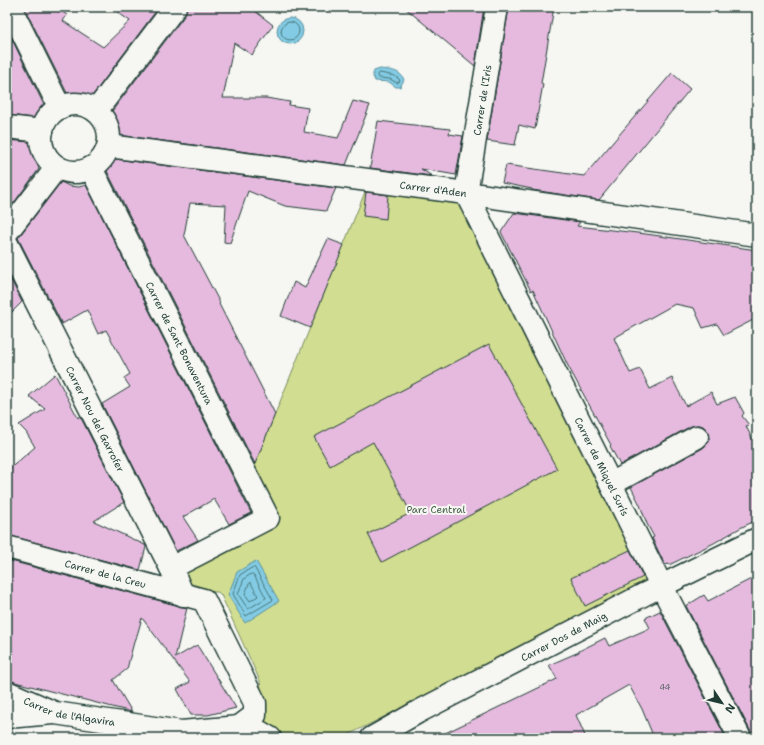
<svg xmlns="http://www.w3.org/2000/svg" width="764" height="745" viewBox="0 0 764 745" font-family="'Shantell Sans',sans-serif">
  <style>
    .green { fill: #d1dd90; stroke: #788d62 }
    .water { fill: #83cbe4; stroke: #5b929e }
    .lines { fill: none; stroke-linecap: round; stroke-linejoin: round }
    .shore { stroke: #47767a; stroke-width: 1 }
    .building { fill: #e6badf; stroke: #1f3d34 }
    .minor-casing { stroke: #1f3d34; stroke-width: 25 }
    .minor { stroke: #f6f6f2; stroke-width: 22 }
    .labels { text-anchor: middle; stroke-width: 4; stroke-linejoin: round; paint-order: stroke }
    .number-label { font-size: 8px; fill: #515c5f }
    .street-label { font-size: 10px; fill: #1f3d34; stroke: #f6f6f2 }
    .park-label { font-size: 10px; fill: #435d46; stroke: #f6f6f2 }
  </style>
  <rect width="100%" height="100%" fill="#f6f6f2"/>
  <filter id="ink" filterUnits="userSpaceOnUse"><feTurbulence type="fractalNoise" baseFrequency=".025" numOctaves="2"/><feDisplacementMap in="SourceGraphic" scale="8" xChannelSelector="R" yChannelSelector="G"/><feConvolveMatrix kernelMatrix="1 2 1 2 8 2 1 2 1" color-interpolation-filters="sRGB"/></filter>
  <g filter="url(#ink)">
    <!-- green -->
    <path class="green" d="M367,187L462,199L653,582L342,738H281L258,725L264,717L260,681L221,595L218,592H190L180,571L272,524L252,471Z"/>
    <!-- water -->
    <path class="water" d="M277 31a13 13 0 1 1 26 0a13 13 0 1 1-26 0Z
      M380,69C389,70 401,70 404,80L400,87H396L389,82L375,81C373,77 372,75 374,71Z
      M256,561L279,601L245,623L228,595L237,572Z"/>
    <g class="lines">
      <!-- shore -->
      <path class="shore" d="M281 31a9 9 0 1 1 18 0a9 9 0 1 1-18 0Z
        M380,73L395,76L399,79L400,81L397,83L390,79L378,78L377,75Z
        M254,567L273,600L246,616L233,594L240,575Z
        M252,574L254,575L266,598L248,609L238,594L244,579Z
        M251,583L258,596L250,601L245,594L249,584Z"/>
    </g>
    <!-- building -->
    <path class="building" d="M24,7H55L67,15L63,21L103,47L130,21L110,7H159L89,100L69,97Z
      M187,7H250L273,25L252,55L234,43L223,98H266L290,102L289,105L308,108L304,132L338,138L353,101L370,105L346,165L118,135L109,115L185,15Z
      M404,7H484L475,66Z
      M509,7H554L541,83L543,84L535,129L519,125L515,145L487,141Z
      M7,29L44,105L35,118L7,115Z
      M672,73L690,89L599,200L532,190V189L502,183L506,165L584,176Z
      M378,121L450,129L449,134L463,136L456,175L421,169L432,176L370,168Z
      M7,140L29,142L39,169L7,212Z
      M115,159L336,188L326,211L285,206L248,191L230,243L224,242L226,205L190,203L184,235L220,303L219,304L275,414L255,464L107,171Z
      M61,182L69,186L79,187L86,185L251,513L229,524L214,499L183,517L198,540L176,551L102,404L130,387L124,378L130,374L106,330L98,334L87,310L62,324L18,238Z
      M366,192L388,195L386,219L363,216Z
      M514,213L580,222L577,226L646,234L757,250V318L724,335L717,324L703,328L694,308L675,304L614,338L630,373L640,369L650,389L672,378L686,406L711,392L717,404L735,397L744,413L742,416L749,425L746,426L757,449V520L742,527L714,543L669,565L668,564L665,565L652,538L654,537L647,524L640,505L631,487L703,448L707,444L709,438L708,431L703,426L698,425L691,426L620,465L610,446L611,445L567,364L533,290L531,291L501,232Z
      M328,239L344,245L310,328L281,316L294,282L305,288Z
      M7,272L22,302L7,317Z
      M489,344L557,469L382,562L368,534L411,513L373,442L330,466L314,437Z
      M55,374L78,418L80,416L124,502L94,521L145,545L146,547L140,570L7,535V471L35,447L26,432L19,425L45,409L29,396Z
      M630,550L643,577L585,606L571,578Z
      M7,560L187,608L175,658L197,645L236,708L208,715H191L177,689L190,682L142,618L136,639L135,638L127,669L113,680L132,712L7,680Z
      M757,576V738H752L751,732L686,606L704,595L708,601Z
      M660,611L726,738H654L642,709L629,685L576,715L586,738H435L557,679L549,665L579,652V651L605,638L609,646L650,628L645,618Z"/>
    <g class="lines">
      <!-- minor casing -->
      <g class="minor-casing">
        <g id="minor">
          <path d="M10,7L60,108"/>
          <path id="s1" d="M497,7L466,193L661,585L740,738"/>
          <circle cx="75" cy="138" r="34"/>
          <path d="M96,111L175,7"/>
          <path d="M7,127L42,131"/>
          <path id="s2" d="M109,146L466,193L757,235"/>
          <path id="s3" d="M91,168L268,518L171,568"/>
          <path d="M7,232L57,167"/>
          <path id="s4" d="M7,244L171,568L183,595"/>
          <path d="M611,484L697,437"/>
          <path id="s5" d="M7,547L204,600L255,703V715L239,727"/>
          <path id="s6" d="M7,692L55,713L181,732L239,727L258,731L270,738"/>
          <path d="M7,717L53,713"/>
          <path id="s7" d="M372,738L418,712L645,594L757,539"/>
        </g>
      </g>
      <!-- minor -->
      <use href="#minor" class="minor"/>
    </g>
  </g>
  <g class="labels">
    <!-- number labels -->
    <g class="number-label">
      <text x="665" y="690">44</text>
    </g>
    <!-- street labels -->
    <g class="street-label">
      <text transform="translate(482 100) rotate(-81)" y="4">Carrer de l'Iris</text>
      <text dy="4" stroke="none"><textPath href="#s2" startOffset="327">Carrer d'Aden</textPath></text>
      <text dy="4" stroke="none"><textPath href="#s3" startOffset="196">Carrer de Sant Bonaventura</textPath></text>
      <text dy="4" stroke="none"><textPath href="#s4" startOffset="196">Carrer Nou del Garrofer</textPath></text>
      <text dy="4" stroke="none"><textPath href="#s1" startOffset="494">Carrer de Miquel Surís</textPath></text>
      <text dy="4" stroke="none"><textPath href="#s5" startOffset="102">Carrer de la Creu</textPath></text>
      <text dy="4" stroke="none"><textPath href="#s7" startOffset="217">Carrer Dos de Maig</textPath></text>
      <text dy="4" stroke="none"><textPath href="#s6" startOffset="66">Carrer de l'Algavira</textPath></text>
    </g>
    <!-- park labels -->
    <g class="park-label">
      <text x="436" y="513">Parc Central</text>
    </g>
  </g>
  <!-- margin -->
  <rect width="764" height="745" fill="none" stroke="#f6f6f2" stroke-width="24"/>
  <rect x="12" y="12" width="740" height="721" fill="none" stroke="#1f3d34" stroke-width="1.5" filter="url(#ink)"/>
  <!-- north arrow -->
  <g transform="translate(722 703) rotate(125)" stroke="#f6f6f2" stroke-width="3" paint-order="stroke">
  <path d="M0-3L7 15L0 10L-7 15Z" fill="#1f3d34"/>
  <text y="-6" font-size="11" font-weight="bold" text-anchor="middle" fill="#1f3d34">N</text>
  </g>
</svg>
